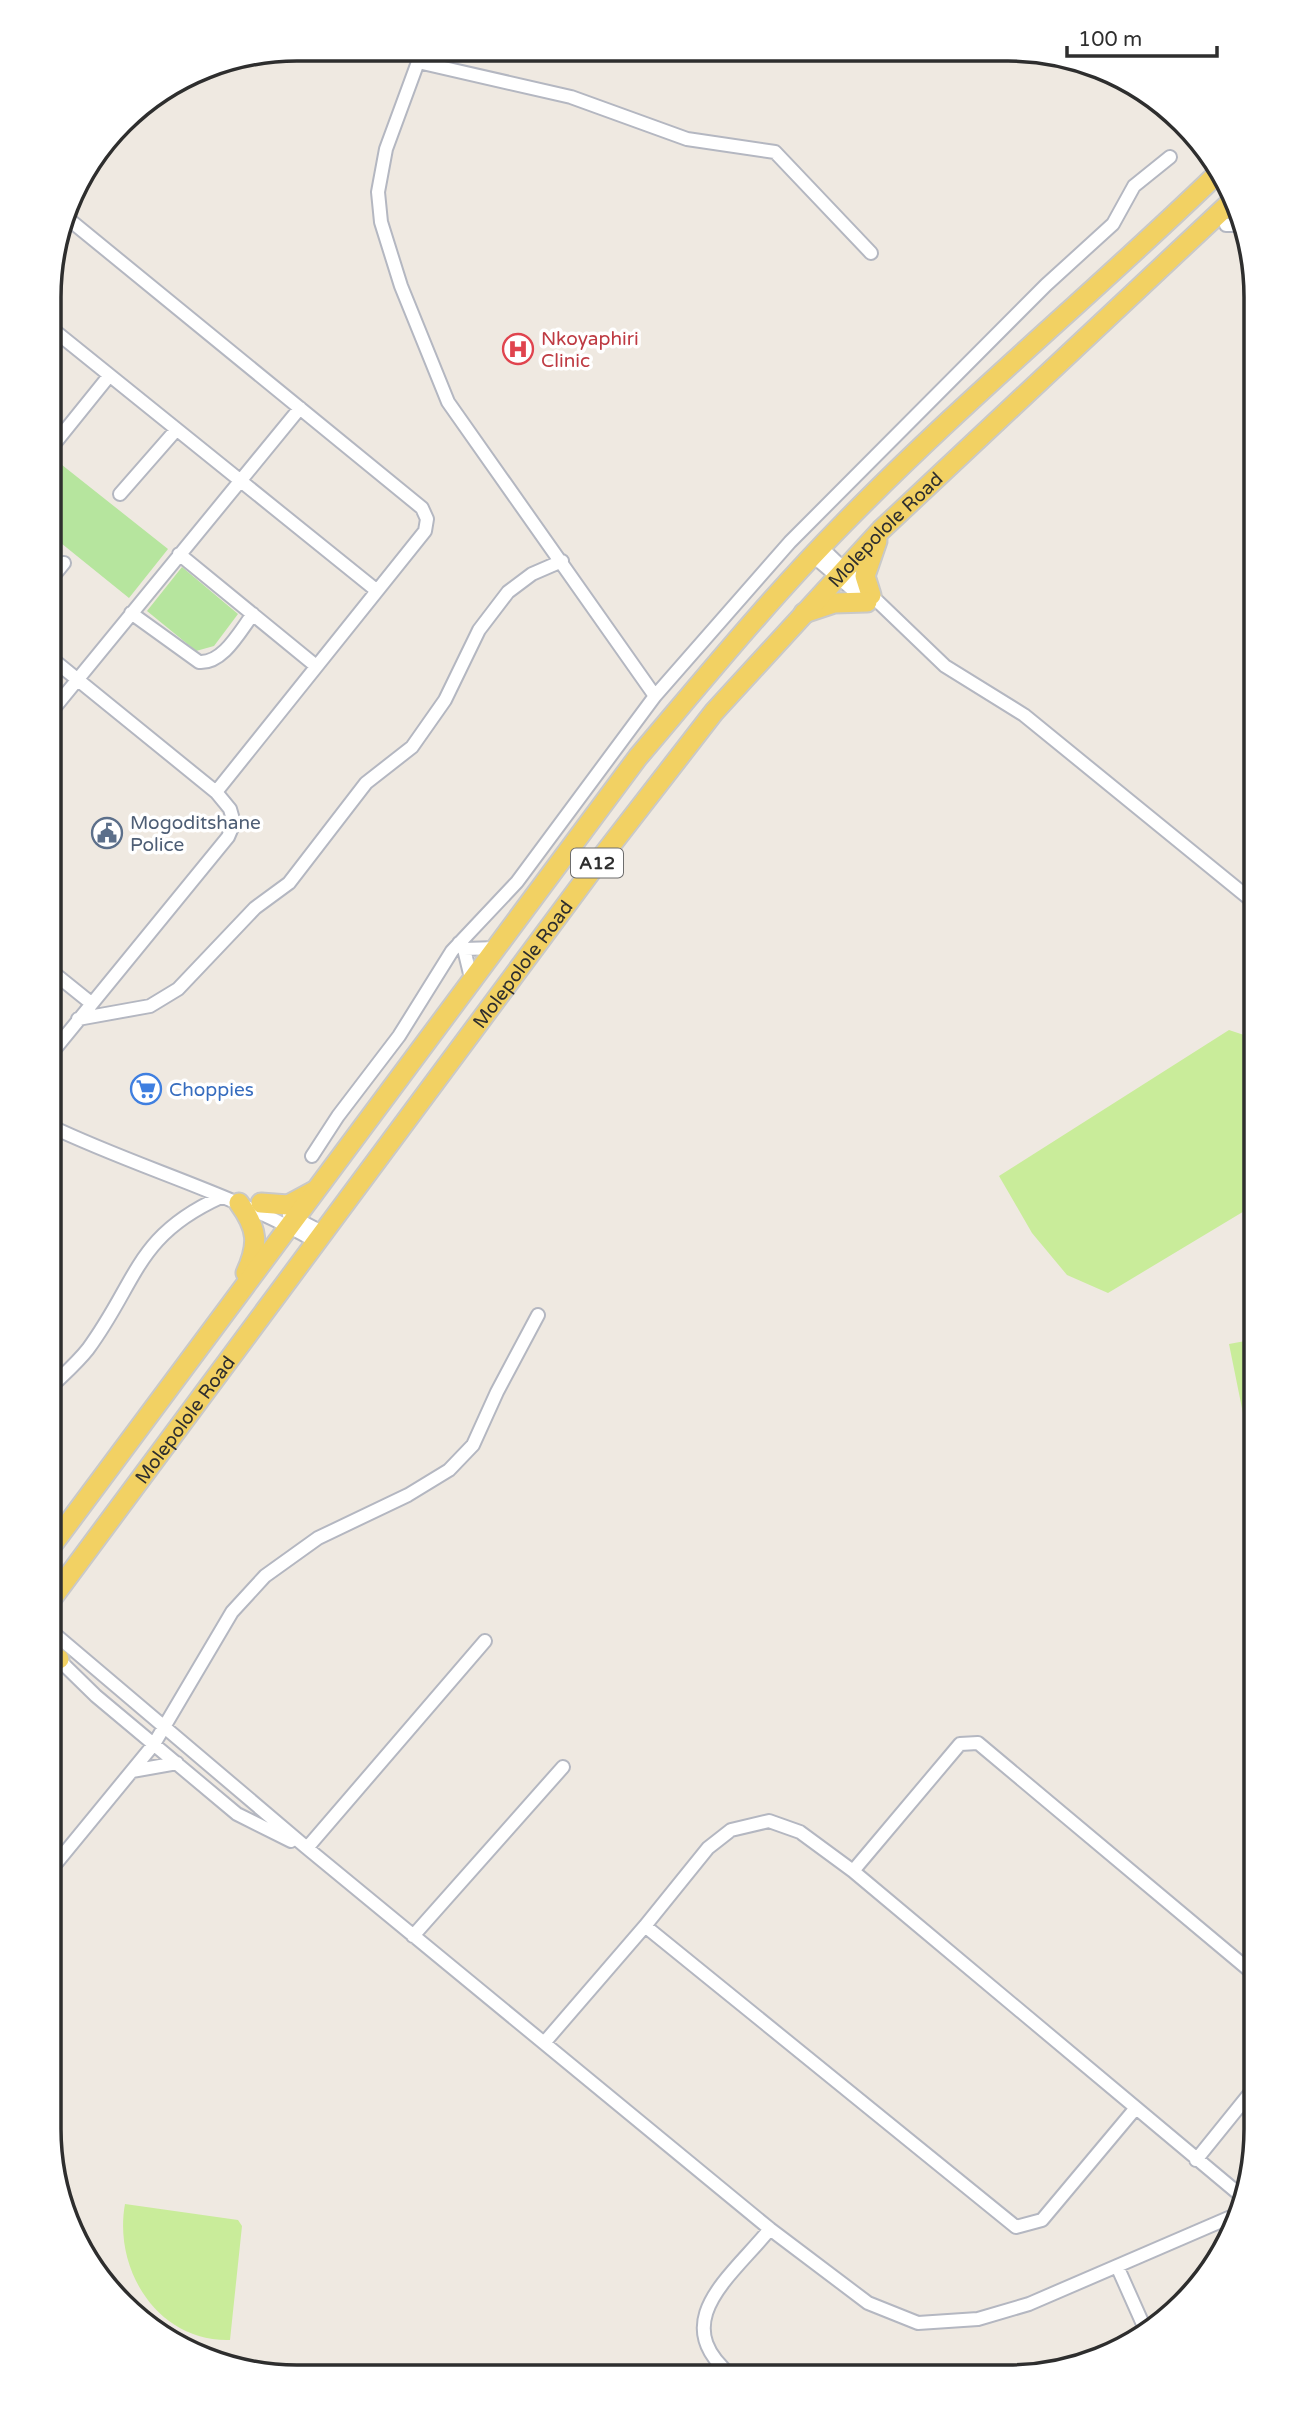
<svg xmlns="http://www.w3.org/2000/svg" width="1305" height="2426" viewBox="0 0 1305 2426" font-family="'Varela Round',sans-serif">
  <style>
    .grass { fill: #b6e59e }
    .pitch { fill: #c9ec9a }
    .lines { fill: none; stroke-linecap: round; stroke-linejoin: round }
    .street-casing { stroke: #b4b7c1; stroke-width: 16 }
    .primary-casing { stroke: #c9c9c9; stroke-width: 23 }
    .street { stroke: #fff; stroke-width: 12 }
    .primary { stroke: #f2d163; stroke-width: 19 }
    .labels { text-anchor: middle; stroke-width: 7; stroke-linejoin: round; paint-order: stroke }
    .shield { fill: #fff; stroke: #6d6d6d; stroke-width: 2 }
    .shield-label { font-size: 18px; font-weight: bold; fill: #2e2e2e }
    .health-label { font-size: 19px; fill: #be3a42; stroke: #fff; text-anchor: start }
    .street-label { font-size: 19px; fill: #2e2e2e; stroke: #fff }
    .service-label { font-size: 19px; fill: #4e5e75; stroke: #fff; text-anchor: start }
    .shop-label { font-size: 19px; fill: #366cbe; stroke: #fff; text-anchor: start }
    .rim { fill: none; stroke: #2e2e2e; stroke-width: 3.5 }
  </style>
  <rect width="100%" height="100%" fill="#efe9e1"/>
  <!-- grass -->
  <path class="grass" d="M57,461L168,549L129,598L51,535V469Z
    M182,567L238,614L214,646L196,651L147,611Z"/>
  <!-- pitch -->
  <path class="pitch" d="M1229,1030L1256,1039V1204L1108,1293L1067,1275L1032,1233L999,1176Z
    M1256,1339V1436L1248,1438L1229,1344Z
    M125,2204L238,2220L242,2226L230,2340C158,2342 113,2270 125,2204Z"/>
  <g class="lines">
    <!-- street casing -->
    <g class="street-casing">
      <path id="street" d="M66,217L422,508L427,519L425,531L216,792
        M1226,225H1234L1243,218
        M51,328L376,590
        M51,448L109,376
        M120,494L176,430
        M821,547L945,666L1024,715L1256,904
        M179,554L316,666
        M813,556L867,602
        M51,579L64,563
        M131,613L199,662C223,664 240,631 253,614
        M655,696L448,402L401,286L381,222L378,192L386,149L418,62L571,97L687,139L775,152L871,253
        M51,712L300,408
        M459,943L464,949L472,982
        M464,949L497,948
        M50,970L91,1003
        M78,1019L150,1006L178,989L255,908L289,883L366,783L412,747L445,700L479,630L508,592L532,574L562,561
        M50,1055L228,837L234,823L230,809L216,792L51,658
        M50,1126C138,1168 231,1193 315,1241
        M312,1156L338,1116L399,1036L452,951L517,882L655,696L790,542L1046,285L1113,224L1134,186L1170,157
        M289,1215L322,1232
        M50,1388C63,1375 77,1363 88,1349C138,1281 135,1236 221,1197
        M50,1630L307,1848L770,2229L868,2303L918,2323L978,2319L1029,2304L1240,2213
        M53,1654L96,1696L237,1814L291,1841
        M132,1771L177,1763
        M307,1848L485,1641
        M49,1872L154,1744L232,1612L265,1576L318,1538L408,1495L449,1470L473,1445L497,1392L538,1315
        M645,1926L1016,2227L1042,2220L1135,2109
        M413,1936L563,1767
        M544,2043L645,1926L708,1848L731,1830L769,1821L800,1832L853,1871
        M1196,2160L1255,2087
        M1245,2199L853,1871L960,1744L978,1743L1255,1975
        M1117,2266L1142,2322L1151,2330
        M732,2376C666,2322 731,2277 770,2229"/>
    </g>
    <!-- primary casing -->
    <g class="primary-casing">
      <g id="primary">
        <path d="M871,595L865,576L877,541"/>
        <path d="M804,613L834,603L867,602"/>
        <path d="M239,1203C258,1229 259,1244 246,1273"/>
        <path d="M261,1203L288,1205L312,1192"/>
        <path d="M50,1548L638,757C705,678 771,597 844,523C962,402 1093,294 1215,176"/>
        <path id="s1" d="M50,1601L601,858L714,712L881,530L1232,201"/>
        <path d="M50,1659H59"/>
      </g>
    </g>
    <!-- street -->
    <use href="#street" class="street"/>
    <!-- primary -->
    <use href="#primary" class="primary"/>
  </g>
  <!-- icons -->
  <defs>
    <g id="hospital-ring" transform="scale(1.575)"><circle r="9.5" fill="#fff" stroke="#e0444e" stroke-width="1.5"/><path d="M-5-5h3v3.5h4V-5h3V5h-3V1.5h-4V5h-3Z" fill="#e0444e"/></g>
    <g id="civic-ring" transform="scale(1.575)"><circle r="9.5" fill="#fff" stroke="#5c6f8a" stroke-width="1.5"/><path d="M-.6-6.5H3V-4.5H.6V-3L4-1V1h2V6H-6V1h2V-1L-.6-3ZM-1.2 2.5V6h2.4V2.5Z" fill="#5c6f8a"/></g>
    <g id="supermarket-ring" transform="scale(1.575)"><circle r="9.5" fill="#fff" stroke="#3f7fe0" stroke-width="1.5"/><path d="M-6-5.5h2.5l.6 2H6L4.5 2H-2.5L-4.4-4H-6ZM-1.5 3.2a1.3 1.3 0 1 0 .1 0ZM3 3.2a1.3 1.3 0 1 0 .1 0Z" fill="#3f7fe0"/></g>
  </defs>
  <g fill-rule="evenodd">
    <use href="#hospital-ring" x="518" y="349"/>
    <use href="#civic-ring" x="107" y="833"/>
    <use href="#supermarket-ring" x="146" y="1089"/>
  </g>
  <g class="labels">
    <!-- shield labels -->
    <rect class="shield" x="571" y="848.5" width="52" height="29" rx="5"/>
    <g class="shield-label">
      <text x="597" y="869">A12</text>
    </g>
    <!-- health labels -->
    <g class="health-label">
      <text x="541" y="345">Nkoyaphiri<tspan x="541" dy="22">Clinic</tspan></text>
    </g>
    <!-- street labels -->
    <g class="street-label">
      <text dy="7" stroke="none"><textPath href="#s1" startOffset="1360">Molepolole Road</textPath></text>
      <text dy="7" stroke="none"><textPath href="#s1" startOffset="793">Molepolole Road</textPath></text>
      <text dy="7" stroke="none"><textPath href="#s1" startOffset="226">Molepolole Road</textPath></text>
    </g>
    <!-- service labels -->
    <g class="service-label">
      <text x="130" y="829">Mogoditshane<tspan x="130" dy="22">Police</tspan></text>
    </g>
    <!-- shop labels -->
    <g class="shop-label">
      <text x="169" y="1096">Choppies</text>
    </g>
  </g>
  <!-- crop -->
  <path d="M0 0H1305V2426H0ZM297 61H1008A236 236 0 0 1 1244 297V2129A236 236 0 0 1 1008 2365H297A236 236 0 0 1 61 2129V297A236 236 0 0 1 297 61Z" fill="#fff" fill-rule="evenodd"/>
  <path class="rim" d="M297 61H1008A236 236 0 0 1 1244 297V2129A236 236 0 0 1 1008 2365H297A236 236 0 0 1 61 2129V297A236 236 0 0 1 297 61Z"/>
  <!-- scale -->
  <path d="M1067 46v10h150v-10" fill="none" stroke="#2e2e2e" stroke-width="3.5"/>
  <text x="1078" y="46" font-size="21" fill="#2e2e2e" stroke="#ffffff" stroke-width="5" paint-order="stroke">100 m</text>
</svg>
